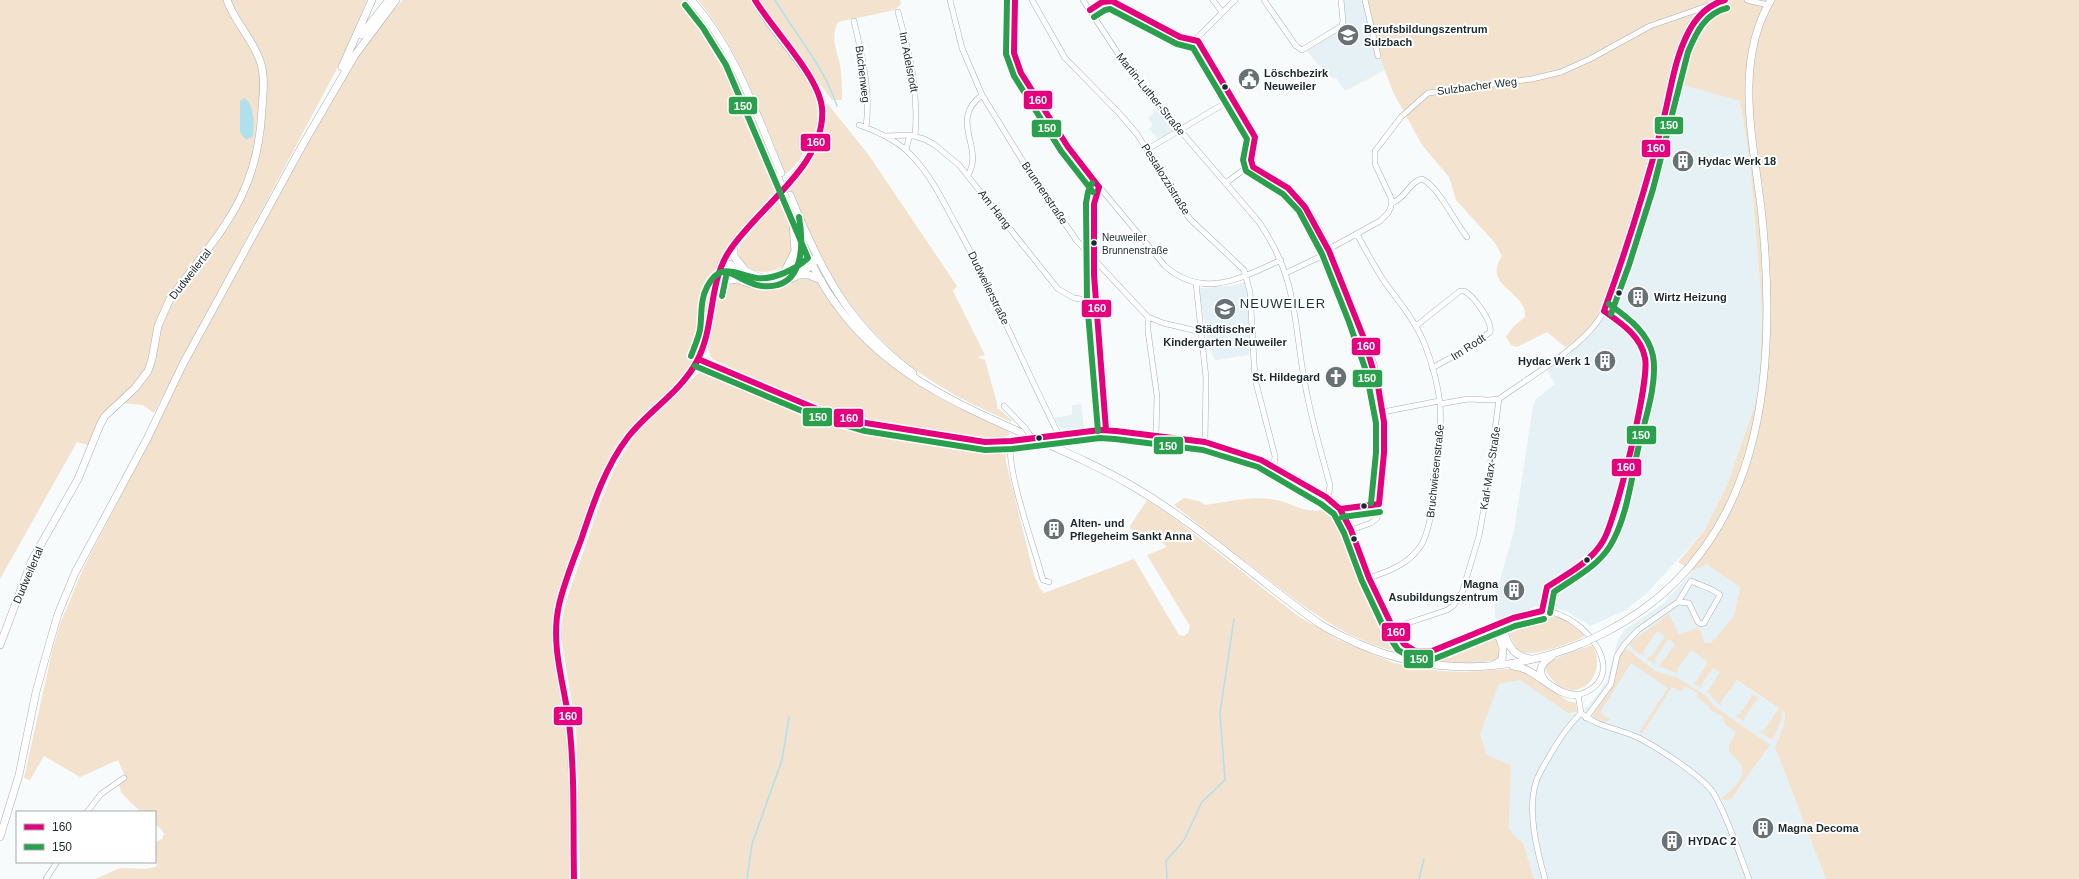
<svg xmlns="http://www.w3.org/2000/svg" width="2079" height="879" viewBox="0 0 2079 879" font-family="Helvetica,sans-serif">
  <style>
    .built { fill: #e5f1f5 }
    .green { fill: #f2e2ce }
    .water { fill: #b0dfee }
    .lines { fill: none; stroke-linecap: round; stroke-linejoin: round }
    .stream { stroke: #b0dfee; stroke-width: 1.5 }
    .street-casing { stroke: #a8b0b2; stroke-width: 6 }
    .secondary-casing { stroke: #a8b0b2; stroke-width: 8 }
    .street { stroke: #fefeff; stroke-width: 5 }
    .secondary { stroke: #fefeff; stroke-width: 7 }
    .street-bridge-casing { stroke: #a8b0b2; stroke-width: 6; stroke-linecap: butt }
    .secondary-bridge-casing { stroke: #a8b0b2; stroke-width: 8; stroke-linecap: butt }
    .street-bridge { stroke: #fefeff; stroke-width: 5 }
    .secondary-bridge { stroke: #fefeff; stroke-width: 7 }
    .bus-1-casing { stroke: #fff; stroke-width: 9 }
    .bus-2-casing { stroke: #fff; stroke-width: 9 }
    .bus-1 { stroke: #e5007d; stroke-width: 6 }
    .bus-2 { stroke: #2ba04c; stroke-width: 6 }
    .bus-dot { fill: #1b292d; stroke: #fff; stroke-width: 1.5 }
    .labels { text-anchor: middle; stroke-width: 4; stroke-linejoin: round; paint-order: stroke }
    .bus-label { font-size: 10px; fill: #1b292d; stroke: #fff; text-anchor: start }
    .poi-label { font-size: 11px; font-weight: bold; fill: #1b292d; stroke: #fff; text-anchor: start }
    .street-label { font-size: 11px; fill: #1b292d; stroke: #fff }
    .quarter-label { font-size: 13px; letter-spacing: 1px; fill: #16353e; stroke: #fff }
    .line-badge { stroke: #fff; stroke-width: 1.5 }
    .badge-label { font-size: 11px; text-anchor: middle; font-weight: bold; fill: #fff }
  </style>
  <rect width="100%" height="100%" fill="#f7fbfc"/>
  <!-- built -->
  <path class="built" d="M1338,0H1367L1379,55L1385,70L1345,91L1337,79L1327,75L1303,47L1340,22Z
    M1670,80L1740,101L1750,163L1760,282L1762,319L1759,393L1728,483L1704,531L1647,593L1626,610L1590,626L1566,611L1551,607L1536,606L1496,624L1494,601L1514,531L1533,406L1536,399L1555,384L1547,370L1569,354L1565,347L1575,342L1599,313L1602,307L1640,191Z
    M1158,109L1175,129L1158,140L1149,129L1153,125L1148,118Z
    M1245,282L1248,293L1249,355L1216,360L1214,359L1208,341L1199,290L1201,288L1232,286Z
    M1081,404L1084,428L1061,429L1054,418L1072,415V405Z
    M1706,564L1740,587L1734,616L1700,656L1785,712L1784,725L1775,747L1826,879H1534L1523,842L1517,838L1509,829L1511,765L1487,755L1480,734L1499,684L1520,680L1572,714L1589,706L1607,681L1618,640L1624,630L1664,603L1693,571Z"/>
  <!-- green -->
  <path class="green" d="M0,0H367L349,46L154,413L143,405L119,403L96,426L88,445L77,442L0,579Z
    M403,0H686C736,52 754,121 778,187L730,244L721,260L704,337L695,360L683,377L624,435L612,452L601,478L556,606L569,751L571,879H95L120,868L145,869L156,867L157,862L155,860V842L162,839L164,834L162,830L155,824V812H141L130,802L121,792L119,785L126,779L118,760L80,777L44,756L30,780L24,778L52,652L60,624L83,569L153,434L191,352L290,175L352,64L387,17Z
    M698,0H752L767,26L810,82C824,108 818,137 800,159C795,165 792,170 785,174C761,113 740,51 698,0Z
    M760,0H900L901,4L895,10L838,22C830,37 837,50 840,65C842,76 842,88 842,100H832C821,86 811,72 802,57C789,37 771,21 760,0Z
    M1367,0H2079V879H1826L1775,747L1784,725L1785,712L1782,711L1781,721L1773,740L1760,732L1762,730L1764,731L1779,708L1737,680L1721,702L1722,704L1721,706L1706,691L1709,690L1720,672L1713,668L1701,685L1703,687L1702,688L1693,683L1695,681L1696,682L1708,662L1691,650L1677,669L1679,671L1677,673L1659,666L1675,644L1668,639L1655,659L1656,661L1654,664L1647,659L1649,656L1651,657L1665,636L1657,631L1643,652L1645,653L1643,656L1634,650L1629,644L1669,614L1679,635L1697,628L1701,630L1704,643H1711L1734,616L1740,587L1706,564L1693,571L1678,562L1704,531L1728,483L1759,393L1762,320L1760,282L1750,163L1740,101L1670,81L1640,191L1602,307C1594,323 1582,339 1565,347L1547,332L1517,347L1511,345L1506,337L1513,327L1525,317C1525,314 1525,310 1524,308C1516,289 1484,283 1502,256L1495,243L1456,200L1449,177L1422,145L1393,92L1379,55Z
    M827,103L868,154L957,286L953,291L985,355L977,357L985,360L997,403V408L1012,420L1011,422C988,411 964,401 943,388C867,343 818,269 789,186C809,161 827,140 825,106Z
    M778,199H782C786,213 796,239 792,253C787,276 743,281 738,251L740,245Z
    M809,278L820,284L890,364L941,399L1008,431L1010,434L1004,438H982L861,419L837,413L783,392L712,359L708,349V342L715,300L724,284C743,278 746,290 763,289C779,289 793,278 809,278Z
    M710,369L843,422L946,440L983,444L1006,445V462L1034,575L1040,589L1044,593L1134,559L1179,635L1184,636L1188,633L1190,626L1147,555L1167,547L1153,535L1137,541L1130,526L1147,500L1174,518L1298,616L1339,640L1394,663L1440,671L1464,672L1521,668L1568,701L1576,703L1577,712L1568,713L1520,680L1499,684L1480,734L1487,755L1511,765L1509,829L1517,838L1523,842L1534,879H580L576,726L561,638C560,610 573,583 582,556C596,515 608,472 634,437C651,415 675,396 694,377L702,371Z
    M1184,498L1199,501L1205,505C1227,502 1254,495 1276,500C1290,502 1313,518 1325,507L1331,508L1336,514L1387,630L1394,641L1405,651L1402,653C1348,641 1311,612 1268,579C1236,554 1205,530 1174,505Z
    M1538,616C1557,615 1574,619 1585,636C1572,643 1539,655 1525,653C1518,652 1515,646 1512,640C1510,635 1507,631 1508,626L1521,619Z
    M1495,636L1500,647V658C1478,666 1454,663 1431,660L1429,656L1457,651Z
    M1592,645C1608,670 1583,705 1556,683C1551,678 1547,675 1545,668C1550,657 1580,650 1592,645Z
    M1627,649L1655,671L1678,678L1706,696L1715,707L1770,745L1731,799L1724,800L1722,798C1731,791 1748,776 1741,764C1737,758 1728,755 1729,747C1730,742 1734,737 1736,732L1724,723L1723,717L1710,710V707L1697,697V693L1685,686L1681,692L1672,687L1642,734L1639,732L1668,688L1631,663L1600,713L1610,719L1607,722L1594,718L1593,715L1612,685L1620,656L1623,650Z
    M1751,694L1759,698L1757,699L1744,718L1745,719L1744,721L1736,717L1737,714L1739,715L1752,696Z"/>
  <!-- water -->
  <path class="water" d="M245,98C255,108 254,123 253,136L246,140L240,132V101Z"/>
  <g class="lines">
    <!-- stream -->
    <path class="stream" d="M775,0C796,35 824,67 837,106
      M747,879L752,844L782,760L789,717
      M1167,879L1166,861L1184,840L1202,802L1225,780L1220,713L1234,619
      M1419,879L1424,859"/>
    <!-- street casing -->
    <g class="street-casing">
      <path id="street" d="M950,0L962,48L982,95L1024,163L1077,241L1148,317L1163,323L1201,332
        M1015,0L1013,46L1018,65L1024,80L1078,161L1165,266C1204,300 1241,278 1281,260
        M1032,0L1065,58L1119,113L1137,134L1158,167L1179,204L1190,219L1244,270L1250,292L1255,379L1275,456L1274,466
        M1083,0L1121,58L1148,93L1259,222C1298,279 1293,319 1305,384C1311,418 1321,452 1330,485L1329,493L1326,497
        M1213,0L1222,12
        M1264,0L1296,46L1302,50L1342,26L1343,21L1341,0
        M1365,0L1378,56
        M1747,0L1768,5
        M1090,10L1102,2L1112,1L1180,37L1195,40L1200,43L1255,137L1251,164C1261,180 1285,182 1298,197C1319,221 1330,253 1342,282C1353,310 1365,336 1374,364C1389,414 1385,468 1377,518L1371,523L1351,530
        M898,12C910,56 919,89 915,136
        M854,21C862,56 871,91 866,127
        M1195,40L1235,0
        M859,125C879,132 899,141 913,157C931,176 943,201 955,223C994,292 1023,365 1059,435
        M886,136L910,135L924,139L935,145L959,165L1058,289L1074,298L1094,301
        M906,149L910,135
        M1148,149L1232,99
        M968,175C985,147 948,121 982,95
        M1226,183L1251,164
        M1099,187C1092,196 1094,212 1094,223C1091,292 1100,361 1106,430
        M1392,203C1405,199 1410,181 1422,179C1439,187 1454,221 1467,237
        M1357,234C1366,251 1375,268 1386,284C1400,303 1416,322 1425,345C1432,363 1438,385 1440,404C1442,432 1435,526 1420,547C1407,565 1389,571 1369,578
        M1329,249L1380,221L1388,213L1391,207V198L1375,164V151L1401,117L1428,93L1532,79L1561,72L1590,59L1650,26L1725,0
        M1286,273L1330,252
        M1196,283L1206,378L1205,442
        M1148,317V331L1157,396L1156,435
        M1416,326L1460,291H1464C1473,295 1493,322 1490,332L1469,348L1432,368
        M698,359L817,409L849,419L985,442L1032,438
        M1440,404L1468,399L1489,400L1499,399C1528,378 1577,350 1597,322C1611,303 1616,277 1623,255C1638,208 1652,160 1666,113C1678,68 1676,45 1707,7
        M1004,406L1025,428
        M1383,412L1439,401
        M1049,436C1066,434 1083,431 1101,430C1116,429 1133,433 1148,434C1207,441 1252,452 1303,482C1317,491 1334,499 1343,514C1361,543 1383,639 1413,650C1440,661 1507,610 1543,611C1585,613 1634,678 1578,695L1581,713C1597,727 1620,729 1639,738C1658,748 1704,777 1714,794C1729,820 1738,851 1749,879
        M1011,441C1005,468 1035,549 1043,580L1049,582
        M1340,509L1347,507L1379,504
        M1542,611L1547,587L1590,558L1603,542L1609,530L1616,508L1645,382C1651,345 1632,330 1604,311
        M1393,628L1447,610L1453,606L1462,593L1479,536L1486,497L1499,399
        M1586,718L1611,684L1617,656L1624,645L1638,630L1678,602L1691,581C1701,586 1711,587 1720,595L1704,623L1701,624L1698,622L1689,603L1678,602
        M87,812L101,794L124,778
        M46,879L57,862
        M1545,879C1537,851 1527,811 1536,782C1539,773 1545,764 1550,755C1559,739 1568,726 1581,713"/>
    </g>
    <!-- secondary casing -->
    <g class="secondary-casing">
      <path id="secondary" d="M691,0C735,48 756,114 781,173
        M361,35L389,0
        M342,67L372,0
        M790,195C820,269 847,324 913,373
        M786,199C798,233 811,268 831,297C902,404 1031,426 1134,487C1201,526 1257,580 1320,624C1332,632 1346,638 1359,644C1432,676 1511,673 1583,643
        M734,244V256L744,269
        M721,265C745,296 792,288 815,261
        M721,265C735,260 750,277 765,278C784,278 797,258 815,259
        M786,269L795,251L793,224
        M799,275H809L821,280
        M714,290L725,281L738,279
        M1501,623C1506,639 1510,657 1531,659
        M1602,634C1764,553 1778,376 1762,217C1755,147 1732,65 1771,0
        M1464,638L1492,634L1499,637
        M0,645L32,560L78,479L100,425L105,416L135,388L148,371L152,359L158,326L170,299C219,232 258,198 262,109C263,94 265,78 261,64C254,40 235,23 227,0
        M1493,665L1502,660L1503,648L1495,625
        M1513,666C1538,668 1552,696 1578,695
        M1545,681C1536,670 1542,663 1552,656
        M0,837L19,775L36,692L49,645L58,614L75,573L147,439L183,364L302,146L355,55L396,0
        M574,879C573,827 574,774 569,722C564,682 549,645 559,605C566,580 575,555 584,530C596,498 606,465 628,437C648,410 681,392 697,361C715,327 707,286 728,253C755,209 826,165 822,108C819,76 771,33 755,0"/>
    </g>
    <!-- street -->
    <use href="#street" class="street"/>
    <!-- secondary -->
    <use href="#secondary" class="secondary"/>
    <!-- street-bridge casing -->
    <g class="street-bridge-casing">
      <path id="street-bridge" d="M1025,428L1032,438L1049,436"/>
    </g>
    <!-- secondary-bridge casing -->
    <g class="secondary-bridge-casing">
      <path id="secondary-bridge" d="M778,177L786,199
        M1583,643L1602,634"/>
    </g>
    <!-- street-bridge -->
    <use href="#street-bridge" class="street-bridge"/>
    <!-- secondary-bridge -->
    <use href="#secondary-bridge" class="secondary-bridge"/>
    <!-- bus-1 casing -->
    <g class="bus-1-casing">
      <path id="bus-1" d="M1015,0L1014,53L1021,73L1068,147L1099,187
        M1090,10L1102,2L1112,1L1180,37L1198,41L1255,137L1251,160L1253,167L1288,188L1305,207L1329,251L1363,336L1378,386L1384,422V453L1379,504
        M1099,187L1094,204V275L1106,430
        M1604,311C1626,251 1645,190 1661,129C1670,97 1673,62 1688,33C1696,17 1707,5 1725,0
        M698,359L817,409L866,423L985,442L1011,441L1100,430L1116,431L1205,442L1261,460L1326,497L1340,509L1351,530L1369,578L1393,628L1404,644L1415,651H1432L1513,618L1542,611
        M1340,509L1379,504
        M1542,611L1547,587C1567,574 1591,562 1603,541C1616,520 1650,381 1645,358C1641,336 1621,323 1604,311
        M574,879C573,827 575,774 569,722C564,683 550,645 559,605C564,583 573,561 581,540C593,504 605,467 628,437C649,410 681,392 697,361C715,327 708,286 728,253C755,209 827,166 822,108C819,76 772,29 755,0"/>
    </g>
    <!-- bus-2 casing -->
    <g class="bus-2-casing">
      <path id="bus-2" d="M1007,0L1006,54L1014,76L1061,151L1093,192
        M685,5L703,28L726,65L808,258C796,269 774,280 757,278C736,275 721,260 707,287C700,300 702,316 700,330C698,339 694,348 691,356
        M1094,17L1105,10L1110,9L1177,44L1193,48L1247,139L1243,160L1246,171L1283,194L1299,211L1322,254L1349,322L1366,371L1376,423V453L1371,503
        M1092,183L1088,192L1086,203L1087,301L1098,431
        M722,296L727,272C739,276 750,285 762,286C804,290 804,246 799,217
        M1611,314L1629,265L1653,189L1688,52C1696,33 1705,13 1727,8
        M695,366L814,416L865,431L985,450L1012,449L1100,438L1115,439L1203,450L1258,467L1321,504L1334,514L1344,533L1362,581L1386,632L1398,650L1413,659H1434L1515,626L1544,619
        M1342,517L1380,512
        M1550,613L1554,592C1574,578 1597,567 1610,546C1627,518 1631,480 1638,449C1644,422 1658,384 1653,356C1648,332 1628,318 1609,304"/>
    </g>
    <!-- bus-1 -->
    <use href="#bus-1" class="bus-1"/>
    <!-- bus-2 -->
    <use href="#bus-2" class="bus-2"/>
  </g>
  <!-- icons -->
  <defs>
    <g id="school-disc" transform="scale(1.15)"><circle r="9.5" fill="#687275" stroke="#fff"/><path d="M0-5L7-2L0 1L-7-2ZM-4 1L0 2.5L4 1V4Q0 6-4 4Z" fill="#fff"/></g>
    <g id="civic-disc" transform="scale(1.15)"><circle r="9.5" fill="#687275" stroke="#fff"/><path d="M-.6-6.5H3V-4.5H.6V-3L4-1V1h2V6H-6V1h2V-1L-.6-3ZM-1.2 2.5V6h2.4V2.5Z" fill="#fff"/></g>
    <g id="building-disc" transform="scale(1.15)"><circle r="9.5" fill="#687275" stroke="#fff"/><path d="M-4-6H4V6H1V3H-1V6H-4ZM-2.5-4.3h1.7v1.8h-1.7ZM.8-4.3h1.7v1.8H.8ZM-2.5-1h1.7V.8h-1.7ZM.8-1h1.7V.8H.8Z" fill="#fff"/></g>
    <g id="church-disc" transform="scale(1.15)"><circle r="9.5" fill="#687275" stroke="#fff"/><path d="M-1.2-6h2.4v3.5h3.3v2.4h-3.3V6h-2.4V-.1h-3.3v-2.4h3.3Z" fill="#fff"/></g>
  </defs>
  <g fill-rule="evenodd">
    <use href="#school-disc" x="1348" y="35"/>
    <use href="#civic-disc" x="1249" y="79"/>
    <use href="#building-disc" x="1683" y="161"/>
    <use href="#building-disc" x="1638" y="297"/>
    <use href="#school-disc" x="1225" y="309"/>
    <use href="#building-disc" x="1605" y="361"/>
    <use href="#church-disc" x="1336" y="377"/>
    <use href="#building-disc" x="1054" y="529"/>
    <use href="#building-disc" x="1514" y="590"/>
    <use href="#building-disc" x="1763" y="828"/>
    <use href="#building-disc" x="1672" y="841"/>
  </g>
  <!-- markers -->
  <g class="bus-dot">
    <circle cx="1225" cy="87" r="3.5"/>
    <circle cx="1094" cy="243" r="3.5"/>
    <circle cx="1619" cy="293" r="3.5"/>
    <circle cx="1039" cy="438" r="3.5"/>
    <circle cx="1364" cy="506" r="3.5"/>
    <circle cx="1354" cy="539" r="3.5"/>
    <circle cx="1587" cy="560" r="3.5"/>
  </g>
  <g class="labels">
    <!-- bus labels -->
    <g class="bus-label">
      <text x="1102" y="241">Neuweiler<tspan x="1102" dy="13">Brunnenstraße</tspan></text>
    </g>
    <!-- poi labels -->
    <g class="poi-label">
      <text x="1364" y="33">Berufsbildungszentrum<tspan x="1364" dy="13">Sulzbach</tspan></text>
      <text x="1264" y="77">Löschbezirk<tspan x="1264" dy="13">Neuweiler</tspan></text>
      <text x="1698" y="165">Hydac Werk 18</text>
      <text x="1654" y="301">Wirtz Heizung</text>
      <text x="1225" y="333" text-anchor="middle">Städtischer<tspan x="1225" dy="13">Kindergarten Neuweiler</tspan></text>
      <text x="1590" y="365" text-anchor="end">Hydac Werk 1</text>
      <text x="1320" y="381" text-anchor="end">St. Hildegard</text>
      <text x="1070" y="527">Alten- und<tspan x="1070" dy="13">Pflegeheim Sankt Anna</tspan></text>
      <text x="1498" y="588" text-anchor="end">Magna<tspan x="1498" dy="13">Asubildungszentrum</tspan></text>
      <text x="1778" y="832">Magna Decoma</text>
      <text x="1688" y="845">HYDAC 2</text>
    </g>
    <!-- street labels -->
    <g class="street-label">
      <text transform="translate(909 62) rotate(79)" y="4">Im Adelsrodt</text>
      <text transform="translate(863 74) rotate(83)" y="4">Buchenweg</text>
      <text transform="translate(1477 86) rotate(-7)" y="4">Sulzbacher Weg</text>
      <text transform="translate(1151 94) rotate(51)" y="4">Martin-Luther-Straße</text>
      <text transform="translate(1166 179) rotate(58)" y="4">Pestalozzistraße</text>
      <text transform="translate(1045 193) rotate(56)" y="4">Brunnenstraße</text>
      <text transform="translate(995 209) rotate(52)" y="4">Am Hang</text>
      <text transform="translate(190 274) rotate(-52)" y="4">Dudweilertal</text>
      <text transform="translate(989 288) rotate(64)" y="4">Dudweilerstraße</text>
      <text transform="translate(1468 347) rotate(-33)" y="4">Im Rodt</text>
      <text transform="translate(1490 468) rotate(-81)" y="4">Karl-Marx-Straße</text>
      <text transform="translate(1435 471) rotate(-84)" y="4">Bruchwiesenstraße</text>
      <text transform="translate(28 575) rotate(-67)" y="4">Dudweilertal</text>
    </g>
    <!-- quarter labels -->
    <g class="quarter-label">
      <text x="1283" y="308">NEUWEILER</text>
    </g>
  </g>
  <g class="line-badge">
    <rect x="1023" y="90" width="30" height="20" rx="4" fill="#e5007d"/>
    <rect x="728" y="96" width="30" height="19" rx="4" fill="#2ba04c"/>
    <rect x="1654" y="116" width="30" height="19" rx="4" fill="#2ba04c"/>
    <rect x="1031" y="119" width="31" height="19" rx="4" fill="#2ba04c"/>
    <rect x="800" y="133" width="31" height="19" rx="4" fill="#e5007d"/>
    <rect x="1641" y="139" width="30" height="19" rx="4" fill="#e5007d"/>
    <rect x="1081" y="299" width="31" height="19" rx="4" fill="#e5007d"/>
    <rect x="1351" y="337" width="30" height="19" rx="4" fill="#e5007d"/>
    <rect x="1352" y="369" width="31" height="19" rx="4" fill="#2ba04c"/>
    <rect x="802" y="407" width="31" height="20" rx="4" fill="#2ba04c"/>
    <rect x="833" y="408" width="31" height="20" rx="4" fill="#e5007d"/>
    <rect x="1626" y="425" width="31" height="20" rx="4" fill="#2ba04c"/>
    <rect x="1153" y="436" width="31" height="19" rx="4" fill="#2ba04c"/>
    <rect x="1611" y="458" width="31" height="19" rx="4" fill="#e5007d"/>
    <rect x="1381" y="622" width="30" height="20" rx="4" fill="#e5007d"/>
    <rect x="1403" y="649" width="31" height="20" rx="4" fill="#2ba04c"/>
    <rect x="553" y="706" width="30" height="20" rx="4" fill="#e5007d"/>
  </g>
  <g class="badge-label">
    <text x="1038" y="104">160</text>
    <text x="743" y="110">150</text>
    <text x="1669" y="129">150</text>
    <text x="1047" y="132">150</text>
    <text x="816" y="146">160</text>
    <text x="1656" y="152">160</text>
    <text x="1097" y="312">160</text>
    <text x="1366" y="350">160</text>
    <text x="1367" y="382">150</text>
    <text x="818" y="421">150</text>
    <text x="849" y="422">160</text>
    <text x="1641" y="439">150</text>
    <text x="1168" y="450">150</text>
    <text x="1626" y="471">160</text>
    <text x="1396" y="636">160</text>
    <text x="1419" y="663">150</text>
    <text x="568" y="720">160</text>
  </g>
  <!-- legend -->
  <rect x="16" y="811" width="140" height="52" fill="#ffffff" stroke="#a4a9ab"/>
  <rect x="24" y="824" width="20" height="6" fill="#e5007d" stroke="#a4a9ab"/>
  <text x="52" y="831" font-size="12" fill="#1b292d">160</text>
  <rect x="24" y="844" width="20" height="6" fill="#2ba04c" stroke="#a4a9ab"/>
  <text x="52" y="851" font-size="12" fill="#1b292d">150</text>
</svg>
